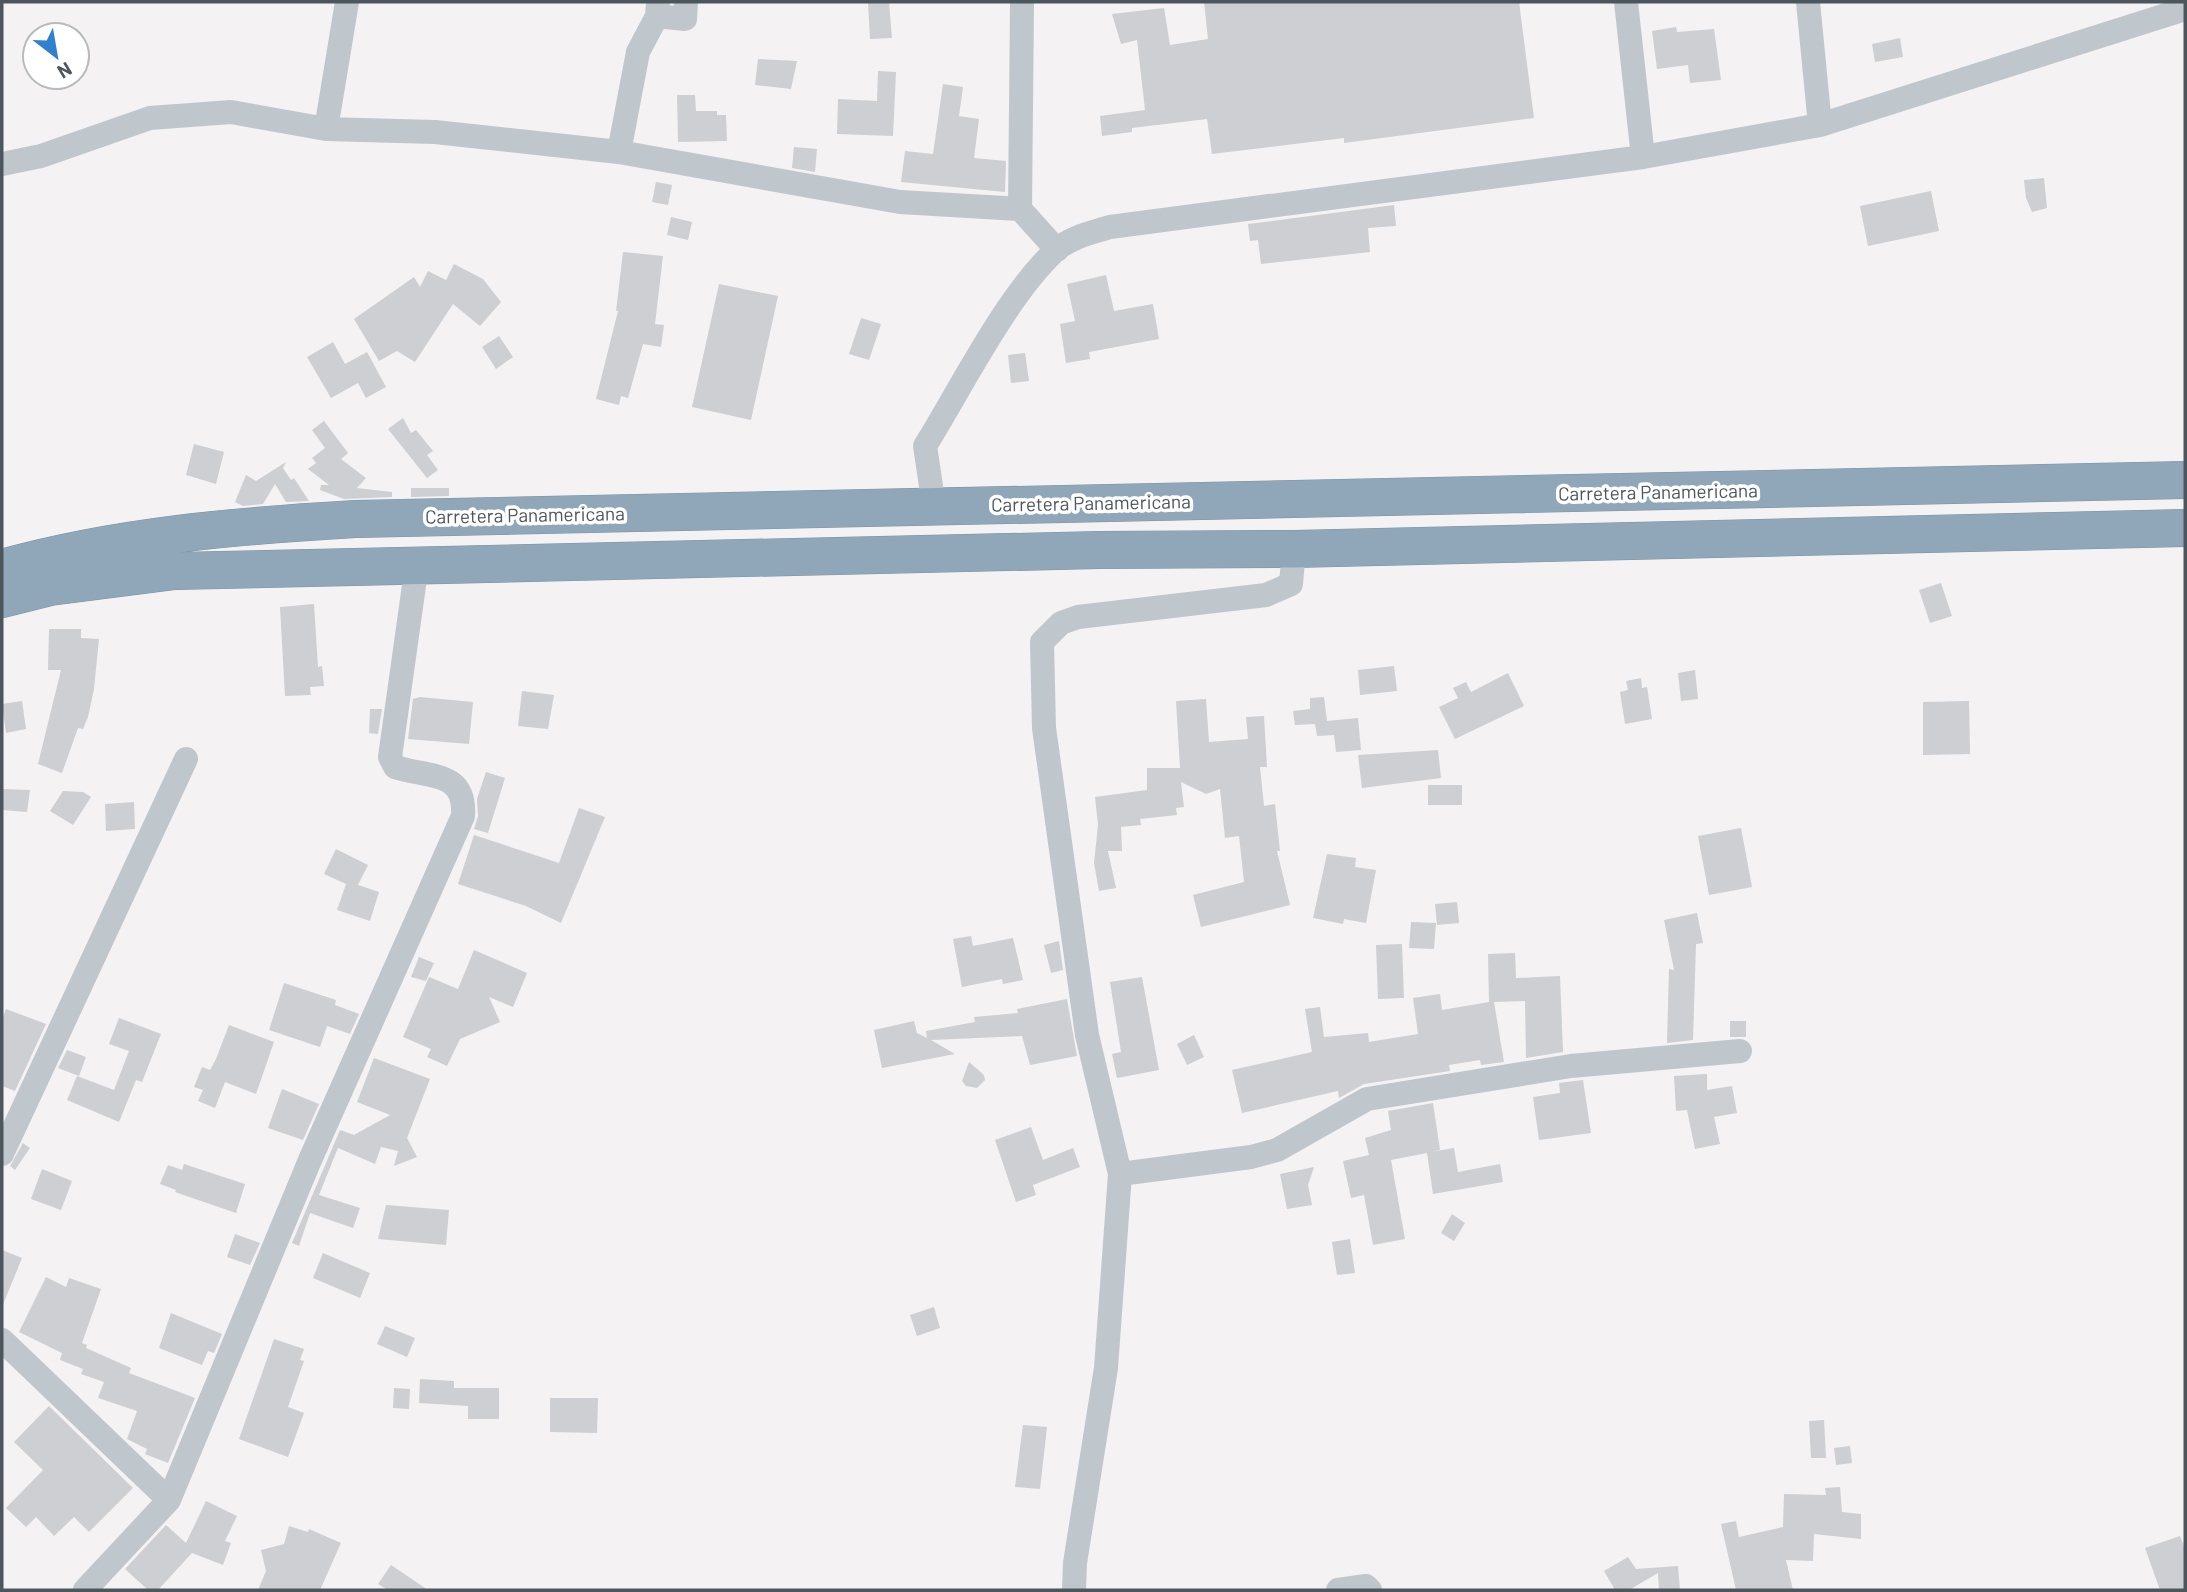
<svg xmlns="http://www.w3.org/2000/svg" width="2187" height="1592" viewBox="0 0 2187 1592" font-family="Barlow,sans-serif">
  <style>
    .building { fill: #cdcfd3 }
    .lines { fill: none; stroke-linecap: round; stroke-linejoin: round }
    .highway-casing { stroke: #7b92a5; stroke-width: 38 }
    .minor { stroke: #bfc7cc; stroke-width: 24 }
    .highway { stroke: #90a7ba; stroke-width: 37 }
    .labels { text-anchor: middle; stroke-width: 7; stroke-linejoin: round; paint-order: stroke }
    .street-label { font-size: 19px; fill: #4c565d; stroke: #fff }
  </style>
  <rect width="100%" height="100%" fill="#f4f2f2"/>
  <!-- building -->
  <path class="building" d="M868,2H889L892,38L870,39Z
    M1204,2H1519L1534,118L1344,143V138L1212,154L1207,119L1132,128V132L1102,136L1100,116L1145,110L1137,40L1121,44L1112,14L1164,8L1170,45L1208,39Z
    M1676,27L1677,32L1714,29L1721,80L1690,83L1688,65L1657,69L1652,31Z
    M1900,38L1903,57L1875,62L1872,44Z
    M758,59L797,61L791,89L755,85Z
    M878,71L896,72L893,136L837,134L838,99L877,101Z
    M943,84L963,87L959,116L979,119L974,158L1006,161L1005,192L901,182L905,151L933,154Z
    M677,95H695L696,111H717V115H726L727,141L678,142Z
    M794,147L817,149L815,172L792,168Z
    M2044,178L2047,208L2032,212L2026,198L2024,180Z
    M656,182L672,185L668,205L652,202Z
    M1931,191L1939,231L1868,246L1860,206Z
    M1394,205L1396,226L1368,228L1370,252L1261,264L1258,240L1250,241L1248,224Z
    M671,217L692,222L688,240L667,235Z
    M623,252L663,256L655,324L664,325L661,347L643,344L628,398L621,396L619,405L596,399L618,311H616Z
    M454,264L483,279L501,302L480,326L453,304L415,362L397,351L379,361L354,319L414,277L420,287L428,271L446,280Z
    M1106,275L1114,311L1153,304L1159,339L1089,352L1090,359L1066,363L1060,324L1075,321L1067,284Z
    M719,284L778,296L751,420L692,407Z
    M861,318L881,324L869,360L849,354Z
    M499,336L513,357L496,369L482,347Z
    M333,342L345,364L367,352L386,387L366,398L358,383L331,398L307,357Z
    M1025,353L1029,381L1011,383L1008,355Z
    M403,418L411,433L416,430L433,451L427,455L438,470L427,478L388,429Z
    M324,421L348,453L341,459L366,478L357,488L392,492V497L344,499L320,490L321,485H329L308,469L316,463L312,458L325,448L312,430Z
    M194,444L224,452L216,484L186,475Z
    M286,462L283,468L291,480L294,478L309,501L286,502L275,484L263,504L243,506L235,502L246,475L256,481Z
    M411,488H449V496L411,497Z
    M1941,583L1952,616L1930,623L1919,590Z
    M314,604L318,667L322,666L324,686L310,687L311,695L285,696L280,607Z
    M49,629H81V638L99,639L94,689L88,717L83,729L78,728L62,773L38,764L61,670H48Z
    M1394,666L1397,691L1360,695L1358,670Z
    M1695,670L1698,699L1681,701L1678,673Z
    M1508,673L1524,706L1455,739L1439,707L1458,698L1453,688L1466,682L1471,692Z
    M1641,678L1642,688L1647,687L1652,719L1625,724L1620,692L1628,690L1626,681Z
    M522,691L554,695L548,729L518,726Z
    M420,697L473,702L469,744L408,739L413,699Z
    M1324,697L1327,721L1358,718L1361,750L1336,752L1334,735L1317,736L1315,724L1295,725L1293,711L1310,709V698Z
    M1206,699L1209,742L1248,739L1246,717L1264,716L1267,767H1260L1264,806L1275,804L1280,851H1277L1290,905L1201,927L1193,895L1244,882L1239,836L1225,838L1220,789L1206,794L1181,782L1184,807L1176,808L1177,815L1140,819L1141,825L1121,827L1122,851H1108L1116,888L1099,891L1094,863L1098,825L1095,797L1147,790V768H1180L1176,701Z
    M22,701L26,729L6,733L2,704Z
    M1969,701L1970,754L1923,755V702Z
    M370,709H382L378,734L369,733Z
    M1438,750L1441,778L1362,788L1358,755Z
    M486,772L505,778L488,833L474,829L478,816L477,799Z
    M1428,785H1462V805H1428Z
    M2,789L30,790L27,812L2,810Z
    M63,791L83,792L91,797L73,825L50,811Z
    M134,802L135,829L106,831L105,804Z
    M579,808L605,817L561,923L526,906L458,884L474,835L559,863Z
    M1741,828L1752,887L1709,895L1698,836Z
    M336,849L368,865L358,885L379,892L370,921L337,910L346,884L324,874Z
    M1327,854L1356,858L1355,867L1376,870L1366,923L1344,919L1343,924L1313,918Z
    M1457,902L1459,923L1437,925L1435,904Z
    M1697,913L1703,943L1696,944L1693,1040L1667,1043L1669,969L1674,970L1664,920Z
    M1411,922L1436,923L1434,949L1409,948Z
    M971,936L973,946L1013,938L1023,980L1003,984L1002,979L962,987L953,939Z
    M1059,941L1063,970L1051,973L1044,945Z
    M1402,944L1404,998L1378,999L1376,945Z
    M474,950L527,973L513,1007L489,997L500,1022L460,1039L447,1066L427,1057L431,1049L403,1037L429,977L458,989Z
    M1515,953L1516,978L1560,976L1563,1052L1526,1058L1525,1001L1494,1002L1504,1062L1481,1065L1480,1060L1449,1065L1450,1071L1364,1084L1339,1098L1338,1091L1242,1113L1232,1070L1312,1052L1305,1009L1320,1007L1324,1037L1368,1033L1369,1042L1418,1034L1413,998L1440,994L1442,1010L1489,1002L1488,954Z
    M419,957L434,963L426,981L411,977Z
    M1142,977L1159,1070L1117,1078L1112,1054L1121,1052L1110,982Z
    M284,983L336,1000L335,1005L359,1014L350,1034L327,1026L320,1047L269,1030Z
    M1067,999L1077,1056L1030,1065L1022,1036L931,1040L955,1054L882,1068L874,1030L914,1021L917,1033L927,1038L926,1031L975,1022L974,1017L1018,1013L1017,1009Z
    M6,1009L46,1024L15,1091L2,1086V1020Z
    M119,1018L161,1034L142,1082L136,1080L119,1122L67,1100L77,1076L114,1090L129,1051L109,1044Z
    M1730,1021H1746V1037H1730Z
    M229,1025L274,1042L256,1094L225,1082L215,1108L198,1101L203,1090L194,1087L202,1067L210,1070L216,1059Z
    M1194,1035L1204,1057L1187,1065L1177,1044Z
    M67,1050L86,1057L79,1076L58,1068Z
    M374,1058L430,1079L407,1138L417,1157L394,1166L398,1151L381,1147L375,1164L338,1148L319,1195L360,1208L353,1228L310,1213L299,1246L292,1243L340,1130L354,1135L390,1115L357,1102Z
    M969,1062L984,1075L985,1080L977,1088L966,1086L962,1081Z
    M1707,1074V1090L1732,1086L1737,1113L1714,1117L1720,1144L1695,1149L1687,1110L1676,1111L1674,1076Z
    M1583,1080L1591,1133L1539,1140L1533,1097L1560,1093L1559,1083Z
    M282,1089L319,1104L303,1140L268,1128Z
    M1433,1103L1440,1150L1431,1152L1454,1148L1458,1172L1500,1164L1503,1182L1433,1194L1427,1153L1391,1160L1405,1239L1373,1245L1364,1195L1351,1198L1343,1161L1369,1155L1365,1138L1391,1130L1388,1111Z
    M1031,1127L1043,1160L1073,1148L1080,1167L1033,1185L1036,1195L1016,1202L995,1140Z
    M23,1143L30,1148L15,1170L10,1166Z
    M184,1164L245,1184L236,1213L175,1192L176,1190L160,1184L168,1165L182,1170Z
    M1314,1167L1308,1185L1312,1205L1287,1209L1280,1174Z
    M42,1169L72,1181L61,1210L31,1199Z
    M386,1205L449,1210L446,1245L378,1239Z
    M1452,1214L1465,1223L1454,1241L1441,1233Z
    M235,1234L260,1243L250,1265L227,1257Z
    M1350,1239L1355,1273L1337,1275L1332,1242Z
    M2,1250L22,1258L2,1307Z
    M323,1253L370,1273L360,1298L313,1278Z
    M46,1277L66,1287L69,1278L101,1289L82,1343L87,1345L86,1348L131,1368L129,1373L195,1398L168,1463L145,1454L147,1449L127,1439L137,1411L98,1398L104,1382L81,1374L83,1369L60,1360L62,1353L19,1332Z
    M934,1307L940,1328L917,1336L910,1315Z
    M171,1313L222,1334L214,1353L208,1351L202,1365L159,1348Z
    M385,1326L415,1338L407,1357L377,1344Z
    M274,1339L304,1349L300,1360L304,1361L288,1407L304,1413L288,1457L239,1439Z
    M420,1379L454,1381V1388H499V1419H468V1406L419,1403Z
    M394,1388L410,1389L409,1409L393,1408Z
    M550,1398H598L597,1433L550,1432Z
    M49,1406L133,1488L89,1532L74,1517L54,1536L36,1517L26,1527L6,1508L43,1470L14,1442Z
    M1824,1420L1826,1458H1811L1809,1421Z
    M1023,1425L1047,1427L1040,1489L1015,1487Z
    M1850,1446L1852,1463L1836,1465L1834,1448Z
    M1840,1487L1842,1512L1861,1514V1539L1814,1534L1813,1561L1786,1560L1793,1590H1736L1721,1524L1736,1521L1739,1537L1783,1527L1784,1494L1826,1495L1825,1488Z
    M206,1501L237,1516L225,1541L231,1543L223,1565L192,1553L158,1590H148L125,1569L166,1525L186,1543Z
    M289,1526L308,1532L309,1529L341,1543L320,1590H258L266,1571L261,1550L284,1544Z
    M2180,1536L2185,1549V1590H2160L2145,1548Z
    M1628,1557L1636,1569L1678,1566L1680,1590H1659L1658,1573L1629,1590H1615L1604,1571Z
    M391,1565L428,1590H388L378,1584Z"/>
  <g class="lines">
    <!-- highway casing -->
    <g class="highway-casing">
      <path id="highway" d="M2,568C117,536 235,526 355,519L2185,480
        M2,599L50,587L175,571L1099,550L1294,549L2185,528"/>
    </g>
    <!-- minor -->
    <path class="minor" d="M1022,2L1020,209L1057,250
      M1626,2L1643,157
      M1808,2L1820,125
      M657,16L685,19L686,2
      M326,129L347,2
      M619,152L638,52L657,16L658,2
      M2,164L41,156L150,118L231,112L326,129L435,132L619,152L900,202L1020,209
      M934,506L925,446C961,388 1007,295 1056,250C1071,237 1091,233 1110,227L1643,157L1820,125L2185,9
      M2,1154L186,759
      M1120,1174L1251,1157L1277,1150L1367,1099L1571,1066L1740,1051
      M2,1340L169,1500
      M85,1590L169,1500L310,1160L463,816C466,770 429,778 395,767L390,757L417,564
      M1074,1590L1075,1563L1106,1368L1120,1174L1087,1035L1044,728L1042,642L1061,623L1078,617L1266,595L1291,584L1294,549
      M1338,1590L1366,1586L1370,1590"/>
    <!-- highway -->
    <use href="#highway" class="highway"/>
  </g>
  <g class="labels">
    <!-- street labels -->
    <g class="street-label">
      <text transform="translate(1658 492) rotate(-1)" y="7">Carretera Panamericana</text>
      <text transform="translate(1091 503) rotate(-1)" y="7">Carretera Panamericana</text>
      <text transform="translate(525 515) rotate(-1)" y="7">Carretera Panamericana</text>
    </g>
  </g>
  <!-- border -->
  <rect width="2187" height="1592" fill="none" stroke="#4c565d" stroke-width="7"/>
  <!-- north arrow -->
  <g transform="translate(56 56) rotate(149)"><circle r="33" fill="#ffffff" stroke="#b7bbbe" stroke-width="2"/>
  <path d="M0-5L12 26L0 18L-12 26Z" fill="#3180ce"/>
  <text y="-10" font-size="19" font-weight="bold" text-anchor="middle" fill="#4c565d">N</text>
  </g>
</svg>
